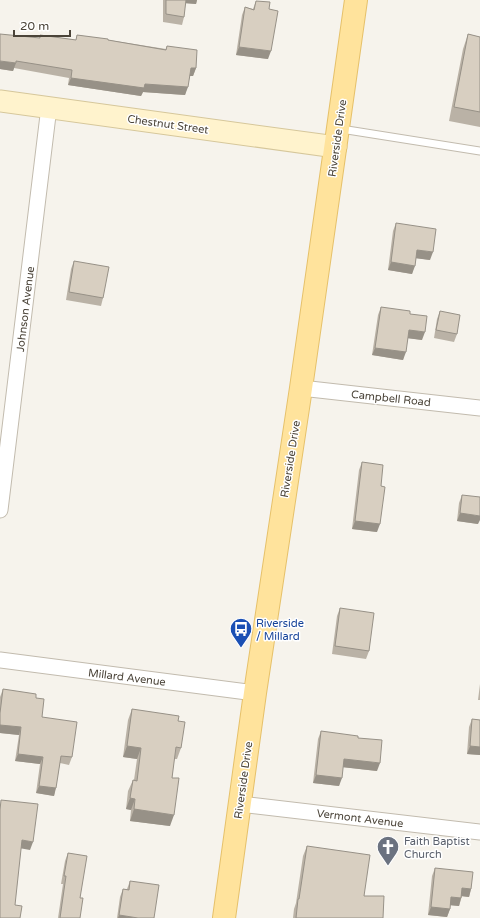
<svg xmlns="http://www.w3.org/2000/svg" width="480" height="918" viewBox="0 0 480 918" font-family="'Varela Round',sans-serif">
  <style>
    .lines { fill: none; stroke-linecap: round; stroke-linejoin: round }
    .lane-casing { stroke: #c2bbae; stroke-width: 9 }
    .street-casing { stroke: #c2bbae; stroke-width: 17 }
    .secondary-casing { stroke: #d6c79b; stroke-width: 23 }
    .primary-casing { stroke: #e6c16a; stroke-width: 24 }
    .lane { stroke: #fff; stroke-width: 7 }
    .street { stroke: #fff; stroke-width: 15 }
    .secondary { stroke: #fff3cd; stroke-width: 21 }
    .primary { stroke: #ffe39c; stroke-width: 22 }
    .wall { fill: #bab2a6 }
    .shaded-wall { fill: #979187 }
    .building { fill: #d8cfc1; stroke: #979187 }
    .labels { text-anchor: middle; stroke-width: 3; stroke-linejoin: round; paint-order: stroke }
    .street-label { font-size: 11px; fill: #4b4439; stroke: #fff }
    .transit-label { font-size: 11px; fill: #164399; stroke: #fff; text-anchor: start }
    .worship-label { font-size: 11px; fill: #5b616d; stroke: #fff; text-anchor: start }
  </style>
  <rect width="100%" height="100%" fill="#f6f3ec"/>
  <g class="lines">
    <!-- lane casing -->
    <g class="lane-casing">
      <path id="lane" d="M341,129L480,151"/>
    </g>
    <!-- street casing -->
    <g class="street-casing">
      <path id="street" d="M301,388L480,408
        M0,510L49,107
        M0,660L255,693
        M240,804L480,832"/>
    </g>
    <!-- secondary casing -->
    <g class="secondary-casing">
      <path id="secondary" d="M0,101L336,147"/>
    </g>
    <!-- primary casing -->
    <g class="primary-casing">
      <path id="primary" d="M224,918L255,693L301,388L338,128L356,0"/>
    </g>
    <!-- lane -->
    <use href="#lane" class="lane"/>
    <!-- street -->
    <use href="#street" class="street"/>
    <!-- secondary -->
    <use href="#secondary" class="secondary"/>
    <!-- primary -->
    <use href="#primary" class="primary"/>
  </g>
  <!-- wall -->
  <path class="wall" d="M163,0H197L196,4L185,3L184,17L182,25L163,22Z
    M256,1L269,9L268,59L236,55L242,15L245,7L253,9Z
    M468,34L480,37V127L449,121L463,49Z
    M40,35L76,40L77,35L166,49L167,46L196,68L193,76H190L185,95L143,92L141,96L68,85L69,78L14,68L13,71L0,69L39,38Z
    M396,223L430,260L416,258L412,274L388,270L393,231Z
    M74,261L103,298L101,306L66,300L71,269Z
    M381,307L410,314L422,340L408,338L403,360L372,355L378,315Z
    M440,311L457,334L454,342L434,338L437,319Z
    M362,462L381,486L377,532L352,529L359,470Z
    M462,495L478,524L457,521L459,503Z
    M340,608L369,651L366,659L332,654L337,616Z
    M480,684V700H478Z
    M3,689L36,698L42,717L72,757L69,765L60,763L54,796L36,793L40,764L15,761L19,735L0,733V697Z
    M132,709L178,721L181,748L177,759H174L172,778L170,826L130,821L131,810L126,809L128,791L133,780H134L137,759L123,757L128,720Z
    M472,719L480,720V755L467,754L469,727Z
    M321,731L358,738L377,771L343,767L339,786L313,783L318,739Z
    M307,846L383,918H293L294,909L296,903L303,856Z
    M68,853L80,898V918H58L63,884H61L65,861Z
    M435,868L471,889L469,897L462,896L459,906L450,905V909L447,917L428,915L432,876Z
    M130,881L154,918H117L120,897L123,889H127Z"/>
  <!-- shaded-wall -->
  <path class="shaded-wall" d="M184,0H197L196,4L183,3Z
    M239,47L271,51L268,59L236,55Z
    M0,61L16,63L13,71L0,69Z
    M191,68H196L193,76H188Z
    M71,78L145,84L188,87L185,95L143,92L141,96L68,85Z
    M417,250L433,252L430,260L414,258Z
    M391,262L415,266L412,274L388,270Z
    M409,330L425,332L422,340L406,338Z
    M375,348L406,352L403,360L372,355Z
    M460,513L480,516V520L478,524L457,521Z
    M355,521L380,524L377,532L352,529Z
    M0,725L21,727L19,735L0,733Z
    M127,746L141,748L137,759L123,757Z
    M470,746L480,747V755L467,754Z
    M18,754L43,757L40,764L15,761Z
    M344,759L380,763L377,771L341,767Z
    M316,775L342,778L339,786L313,783Z
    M39,786L56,788L54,796L36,793Z
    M130,798L135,799L131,810L126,809Z
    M134,809L174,815L170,826L130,821Z
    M22,840L33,842L30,850L19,848Z
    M462,888L471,889L469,897L460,896Z
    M451,897L461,898L459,906L448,905Z
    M431,907L450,909L447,917L428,915Z
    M119,915L138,918H118Z"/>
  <!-- building -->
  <path class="building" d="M166,0H186L184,17L166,14Z
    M256,1L270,2L269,9L278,11L271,51L239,47L245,7L254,10Z
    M0,34L40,38V35L76,40L77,35L108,39V40L166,50L167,46L197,50L196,68H191L188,87L145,84L144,88L71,78L72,70L16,61V63L0,61Z
    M468,34L480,37V112L454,107Z
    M396,223L436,229L433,252L417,250L415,266L391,262Z
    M74,261L109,267L103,298L69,292Z
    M381,307L410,311V314L427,316L425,332L409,330L406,352L375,348Z
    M440,311L460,315L457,334L436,330Z
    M362,462L383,465L381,486L385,487L380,524L355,521Z
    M462,495L480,497V516L460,513Z
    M340,608L374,613L369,651L335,646Z
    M3,689L36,694V698L44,699L42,717L77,722L72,757L61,756L56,788L39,786L43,757L18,754L21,727L0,725V713Z
    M132,709L179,716L178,721L185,722L181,748L176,747L172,778H179L174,815L134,809L135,799L130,798L133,780L137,781L141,748L127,746Z
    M472,719L480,720V747L470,746Z
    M321,731L358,736V738L382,740L380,763L344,759L342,778L316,775Z
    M1,800L38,804L33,842L22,840L15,905L22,906L20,918H0V810Z
    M307,846L370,855L364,896H384L383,918H296L298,899H299Z
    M68,853L87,856L80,898H83L80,918H60L66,876H64Z
    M435,868L473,872L471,889L462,888L461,898L451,897L450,909L431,907Z
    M130,881L159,885L154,918H138L119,915L123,889L129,890Z"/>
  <!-- icons -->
  <defs>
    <g id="bus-pin" transform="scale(1.15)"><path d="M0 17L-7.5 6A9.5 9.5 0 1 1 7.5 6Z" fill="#1a4fb4" stroke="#fff"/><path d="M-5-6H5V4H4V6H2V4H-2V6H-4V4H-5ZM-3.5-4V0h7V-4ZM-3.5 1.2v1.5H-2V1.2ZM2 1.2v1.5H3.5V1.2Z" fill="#fff"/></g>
    <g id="church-pin" transform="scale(1.15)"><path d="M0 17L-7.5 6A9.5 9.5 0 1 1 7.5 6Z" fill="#6b7280" stroke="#fff"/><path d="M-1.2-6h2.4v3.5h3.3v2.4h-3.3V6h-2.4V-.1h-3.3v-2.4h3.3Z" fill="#fff"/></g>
  </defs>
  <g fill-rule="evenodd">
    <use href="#bus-pin" x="241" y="629"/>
    <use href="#church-pin" x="388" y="847"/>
  </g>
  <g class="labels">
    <!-- street labels -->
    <g class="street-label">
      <text transform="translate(168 124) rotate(8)" y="4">Chestnut Street</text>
      <text transform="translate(337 138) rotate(-82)" y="4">Riverside Drive</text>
      <text transform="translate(25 309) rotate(-83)" y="4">Johnson Avenue</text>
      <text transform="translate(391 398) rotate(6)" y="4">Campbell Road</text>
      <text transform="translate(290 459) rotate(-81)" y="4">Riverside Drive</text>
      <text transform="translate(127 677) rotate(7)" y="4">Millard Avenue</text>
      <text transform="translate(243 780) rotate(-82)" y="4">Riverside Drive</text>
      <text transform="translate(360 818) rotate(7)" y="4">Vermont Avenue</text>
    </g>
    <!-- transit labels -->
    <g class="transit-label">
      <text x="256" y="627">Riverside<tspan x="256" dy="13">/ Millard</tspan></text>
    </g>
    <!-- worship labels -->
    <g class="worship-label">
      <text x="404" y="845">Faith Baptist<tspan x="404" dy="13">Church</tspan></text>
    </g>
  </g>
  <!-- scale -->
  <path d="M14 30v6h56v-6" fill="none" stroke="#4b4439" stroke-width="2"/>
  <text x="20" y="30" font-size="12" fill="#4b4439" stroke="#ffffff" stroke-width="3" paint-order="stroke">20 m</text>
</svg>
